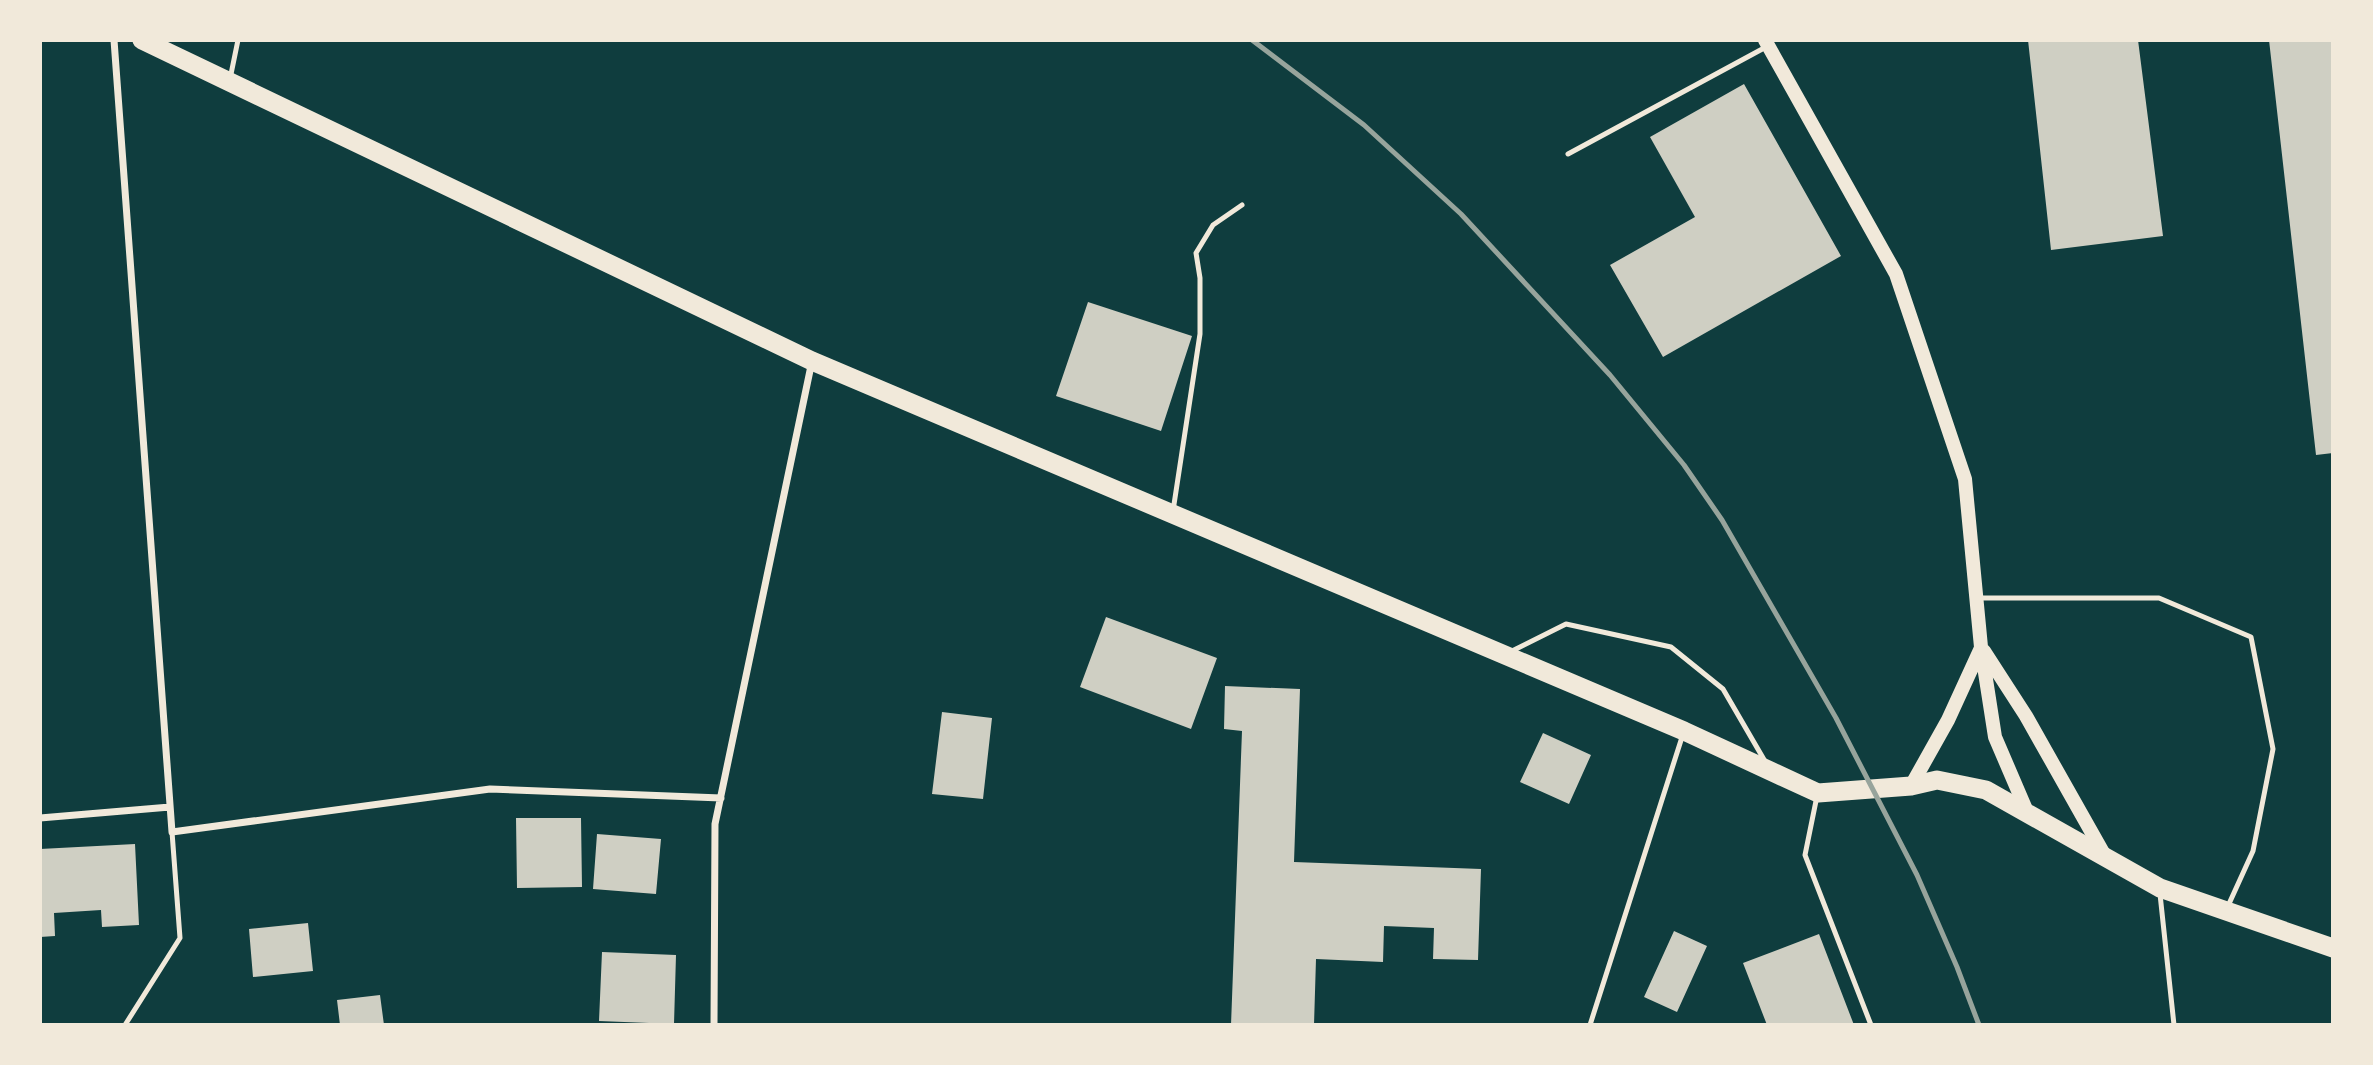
<svg xmlns="http://www.w3.org/2000/svg" width="2373" height="1065" viewBox="0 0 2373 1065" font-family="Manrope,sans-serif">
  <style>
    .building { fill: #cfcfc3 }
    .lines { fill: none; stroke-linecap: round; stroke-linejoin: round }
    .service { stroke: #f1e9da; stroke-width: 5 }
    .minor { stroke: #f1e9da; stroke-width: 7 }
    .secondary { stroke: #f1e9da; stroke-width: 14 }
    .trunk { stroke: #f1e9da; stroke-width: 19 }
    .rail { stroke: #97a49c; stroke-width: 5 }
  </style>
  <rect width="100%" height="100%" fill="#0f3d3e"/>
  <!-- building -->
  <path class="building" d="M2028,40H2138L2163,236L2051,250Z
    M2269,40H2333V453L2316,455Z
    M1744,84L1841,256L1663,357L1610,265L1695,217L1650,137Z
    M1088,302L1192,336L1161,431L1056,396Z
    M1106,617L1217,658L1191,729L1080,687Z
    M1225,686L1300,689L1294,862L1481,869L1478,960L1433,959L1434,928L1384,926L1383,962L1316,959L1314,1025H1231L1242,731L1224,729Z
    M942,712L992,718L983,799L932,794Z
    M1543,733L1591,755L1569,804L1520,782Z
    M516,818H581L582,887L517,888Z
    M597,834L661,839L656,894L593,889Z
    M135,844L139,925L102,927L101,910L54,913L55,936L40,937V849Z
    M308,923L313,971L253,977L249,929Z
    M1674,931L1707,946L1677,1012L1644,997Z
    M1819,934L1854,1025H1767L1743,963Z
    M602,952L676,955L674,1024L599,1021Z
    M380,995L384,1025H340L337,1000Z"/>
  <g class="lines">
    <!-- service -->
    <path class="service" d="M230,79L238,40
      M1568,154L1766,47
      M1173,511L1200,334V278L1196,253L1213,225L1242,205
      M1979,598H2159L2251,637L2273,749L2253,851L2228,906
      M1510,652L1566,624L1671,647L1723,689L1766,763
      M1817,796L1805,855L1871,1025
      M2160,894L2174,1025
      M125,1025L180,938L172,832
      M1590,1025L1683,734"/>
    <!-- minor -->
    <path class="minor" d="M114,40L172,832L490,789L721,798
      M40,818L170,807
      M714,1025L715,824L812,361"/>
    <!-- secondary -->
    <path class="secondary" d="M1765,40L1896,274L1965,479L1981,647L1995,737L2028,814
      M1984,651L2026,716L2105,856
      M1911,786L1948,720L1981,648"/>
    <!-- trunk -->
    <path class="trunk" d="M142,40L812,361L1684,731L1818,793L1911,786L1937,780L1986,790L2160,888L2333,948"/>
    <!-- rail -->
    <path class="rail" d="M1252,40L1364,125L1461,214L1610,375L1684,465L1722,520L1836,718L1917,875L1957,967L1979,1025"/>
  </g>
  <!-- border -->
  <rect width="2373" height="1065" fill="none" stroke="#f1e9da" stroke-width="84"/>
</svg>
